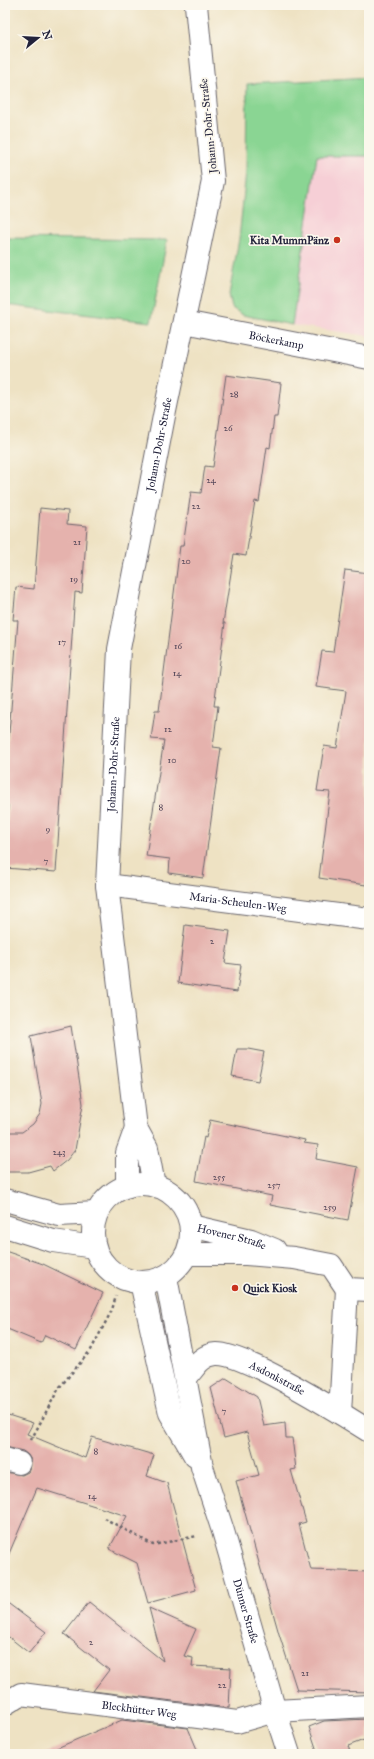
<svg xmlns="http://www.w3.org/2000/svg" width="374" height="1759" viewBox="0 0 374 1759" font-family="'IM FELL Great Primer',serif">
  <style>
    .built { fill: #f6cfd6 }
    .green { fill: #8ad593; stroke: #567c67 }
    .building { fill: #e5b2ad }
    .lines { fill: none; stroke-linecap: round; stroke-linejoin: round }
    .minor-casing { stroke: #69656b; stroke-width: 24 }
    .path { stroke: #69656b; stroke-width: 2.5; stroke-dasharray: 3 3; stroke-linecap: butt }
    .minor { stroke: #fff; stroke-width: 22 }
    .poi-dot { fill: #c8321e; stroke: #fbf7ec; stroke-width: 1.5 }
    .labels { text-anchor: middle; stroke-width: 3.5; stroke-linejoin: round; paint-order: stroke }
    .number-label { font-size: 9px; fill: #534658 }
    .street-label { font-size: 11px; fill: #22223b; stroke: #fbf7ec }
    .poi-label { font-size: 11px; font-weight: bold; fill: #22223b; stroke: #fbf7ec; text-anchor: end }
  </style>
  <rect width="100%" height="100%" fill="#fbf7ec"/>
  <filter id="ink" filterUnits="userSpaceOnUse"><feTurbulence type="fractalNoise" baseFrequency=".025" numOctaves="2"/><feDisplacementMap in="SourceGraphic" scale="8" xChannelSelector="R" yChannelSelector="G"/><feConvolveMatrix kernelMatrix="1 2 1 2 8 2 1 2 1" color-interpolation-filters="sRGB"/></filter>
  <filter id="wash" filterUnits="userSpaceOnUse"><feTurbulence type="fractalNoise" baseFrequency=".012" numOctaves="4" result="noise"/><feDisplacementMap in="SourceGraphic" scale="16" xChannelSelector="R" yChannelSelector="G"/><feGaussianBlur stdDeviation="0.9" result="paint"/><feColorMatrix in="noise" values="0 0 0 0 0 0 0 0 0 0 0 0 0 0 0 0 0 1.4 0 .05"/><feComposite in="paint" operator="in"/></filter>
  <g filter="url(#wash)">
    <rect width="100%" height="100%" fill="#eee2c3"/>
    <!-- built -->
    <path class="built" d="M317,155L369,156V336L292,325Z"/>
    <!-- green -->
    <path class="green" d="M369,77V156H317L292,325L243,315L232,308L229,295L239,239L246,172L247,84Z
      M5,238L167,240L151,322L5,305Z"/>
    <g id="blocks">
      <!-- building -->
      <path class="building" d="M226,375L281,383L277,417H274L270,448L267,447L259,502L255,501L246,556L234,554L223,623H225L214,706H218L213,747L221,748L203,878L169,873L170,859L146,856L164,740L151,739L155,711H159L180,546H183L191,492L201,493L205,466L213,467Z
        M40,508L68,511L67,524L87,526L82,593L75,592L56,872L5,868L8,805H5V784L18,620H13L16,587L34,589Z
        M345,570L369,573V859L366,885L319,878L330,792L317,791L324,746L337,748L346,691L316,687L322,651L333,652Z
        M185,925L230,931L225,963L241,965L237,992L178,983Z
        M71,1026L83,1104L75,1150L67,1160L53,1171L50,1166L28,1172H5V1132H22L33,1124L40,1114L42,1104L31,1036Z
        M237,1049H248L264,1052L258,1081L232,1076Z
        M210,1120L305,1140L304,1143L318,1145L316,1159L358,1167L348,1220L270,1205L272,1196L196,1181L204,1137L206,1138Z
        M5,1251L43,1264L103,1293L76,1350L45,1335L41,1343L5,1328Z
        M226,1378L257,1397L264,1426L285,1423L286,1438H292L296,1469L291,1470L306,1522L299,1524L311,1570L369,1572V1692L297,1690L279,1634L236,1481L259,1475L247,1432L224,1438L211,1388Z
        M5,1414L33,1423L27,1434L85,1458L92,1437L154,1455L147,1476L167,1483L196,1590L148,1603L137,1563L109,1549L127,1516L37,1488L5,1563V1472L22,1475L28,1472L31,1466V1460L28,1455L23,1451L5,1447Z
        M5,1601L46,1632L29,1653L5,1634Z
        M89,1602L163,1661L149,1608L196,1629L184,1656L193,1658L192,1666L231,1668L229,1708L93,1691L109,1670L64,1634Z
        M369,1719V1738L348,1746L351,1754H318L309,1727L324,1721Z
        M122,1720L188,1728L199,1754H43Z"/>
    </g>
  </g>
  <g filter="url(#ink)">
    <use href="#blocks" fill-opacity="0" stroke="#69656b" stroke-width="1"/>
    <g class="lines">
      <!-- minor casing -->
      <g class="minor-casing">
        <g id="minor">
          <path id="s1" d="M184,322L369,358"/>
          <path id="s2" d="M107,885L369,919"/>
          <circle cx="142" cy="1233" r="49"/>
          <path id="s3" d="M154,1185L147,1148L136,1128L107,885L119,649L164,416L213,181L196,5"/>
          <path d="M127,1186V1153L136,1128"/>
          <path d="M5,1200L59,1215L96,1213"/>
          <path d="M5,1226L53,1241L94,1247"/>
          <path id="s4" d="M191,1226L251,1240L275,1250"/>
          <path d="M187,1254H246L294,1258L331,1265L347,1289"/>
          <path id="s5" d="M166,1277L202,1467L223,1531L275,1711L289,1754"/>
          <path d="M141,1282L170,1413L195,1456"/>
          <path d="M347,1289L369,1290"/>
          <path id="s6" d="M186,1378C195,1367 201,1355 216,1354C243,1352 342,1414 369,1431"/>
          <path d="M340,1413L347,1289"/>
          <path d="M5,1459L19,1463"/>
          <path id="s7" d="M5,1704L21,1694L237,1722L275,1711L369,1706"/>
        </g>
      </g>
      <!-- path -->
      <path class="path" d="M31,1440L59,1388L91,1350L112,1310L116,1296
        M104,1518L153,1545L197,1536"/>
      <!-- minor -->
      <use href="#minor" class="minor"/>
    </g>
  </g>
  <!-- markers -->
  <g class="poi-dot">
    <circle cx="337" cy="240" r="4"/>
    <circle cx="235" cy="1288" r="4"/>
  </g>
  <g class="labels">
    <!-- number labels -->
    <g class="number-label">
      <text x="234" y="397">28</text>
      <text x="228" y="431">26</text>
      <text x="211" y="483">24</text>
      <text x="196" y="509">22</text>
      <text x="77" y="545">21</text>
      <text x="186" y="564">20</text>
      <text x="74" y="582">19</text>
      <text x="62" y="645">17</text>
      <text x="178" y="649">16</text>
      <text x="177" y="676">14</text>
      <text x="168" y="732">12</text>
      <text x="172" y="763">10</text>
      <text x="161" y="810">8</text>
      <text x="48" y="832">9</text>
      <text x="46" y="864">7</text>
      <text x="212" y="944">2</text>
      <text x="59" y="1155">243</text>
      <text x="219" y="1180">255</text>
      <text x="274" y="1188">257</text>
      <text x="330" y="1210">259</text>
      <text x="224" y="1414">7</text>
      <text x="96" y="1454">8</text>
      <text x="92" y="1499">14</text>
      <text x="91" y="1645">2</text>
      <text x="305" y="1676">21</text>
      <text x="222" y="1688">22</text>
    </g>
    <!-- street labels -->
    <g class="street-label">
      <text transform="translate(208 126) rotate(-96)" y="4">Johann-Dohr-Straße</text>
      <text dy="4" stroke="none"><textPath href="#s1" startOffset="94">Böckerkamp</textPath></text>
      <text dy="4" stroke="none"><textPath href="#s3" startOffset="750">Johann-Dohr-Straße</textPath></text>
      <text dy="4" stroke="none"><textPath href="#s3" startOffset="426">Johann-Dohr-Straße</textPath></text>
      <text dy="4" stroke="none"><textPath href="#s2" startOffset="132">Maria-Scheulen-Weg</textPath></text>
      <text dy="4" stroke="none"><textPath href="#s4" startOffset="42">Hovener Straße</textPath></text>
      <text dy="4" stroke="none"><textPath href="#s6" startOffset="106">Asdonkstraße</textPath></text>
      <text dy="4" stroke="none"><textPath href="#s5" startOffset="344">Dünner Straße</textPath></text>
      <text dy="4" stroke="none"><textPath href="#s7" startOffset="138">Bleckhütter Weg</textPath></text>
    </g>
    <!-- poi labels -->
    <g class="poi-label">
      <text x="329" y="244">Kita MummPänz</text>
      <text x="243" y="1292" text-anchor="start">Quick Kiosk</text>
    </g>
  </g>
  <!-- margin -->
  <rect width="374" height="1759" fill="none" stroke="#fbf7ec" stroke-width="20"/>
  <!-- north arrow -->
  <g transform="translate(38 38) rotate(72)" stroke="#fbf7ec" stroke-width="3" paint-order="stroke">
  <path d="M0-3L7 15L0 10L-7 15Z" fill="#22223b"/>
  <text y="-6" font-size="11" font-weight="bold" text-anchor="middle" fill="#22223b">N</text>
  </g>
</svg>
